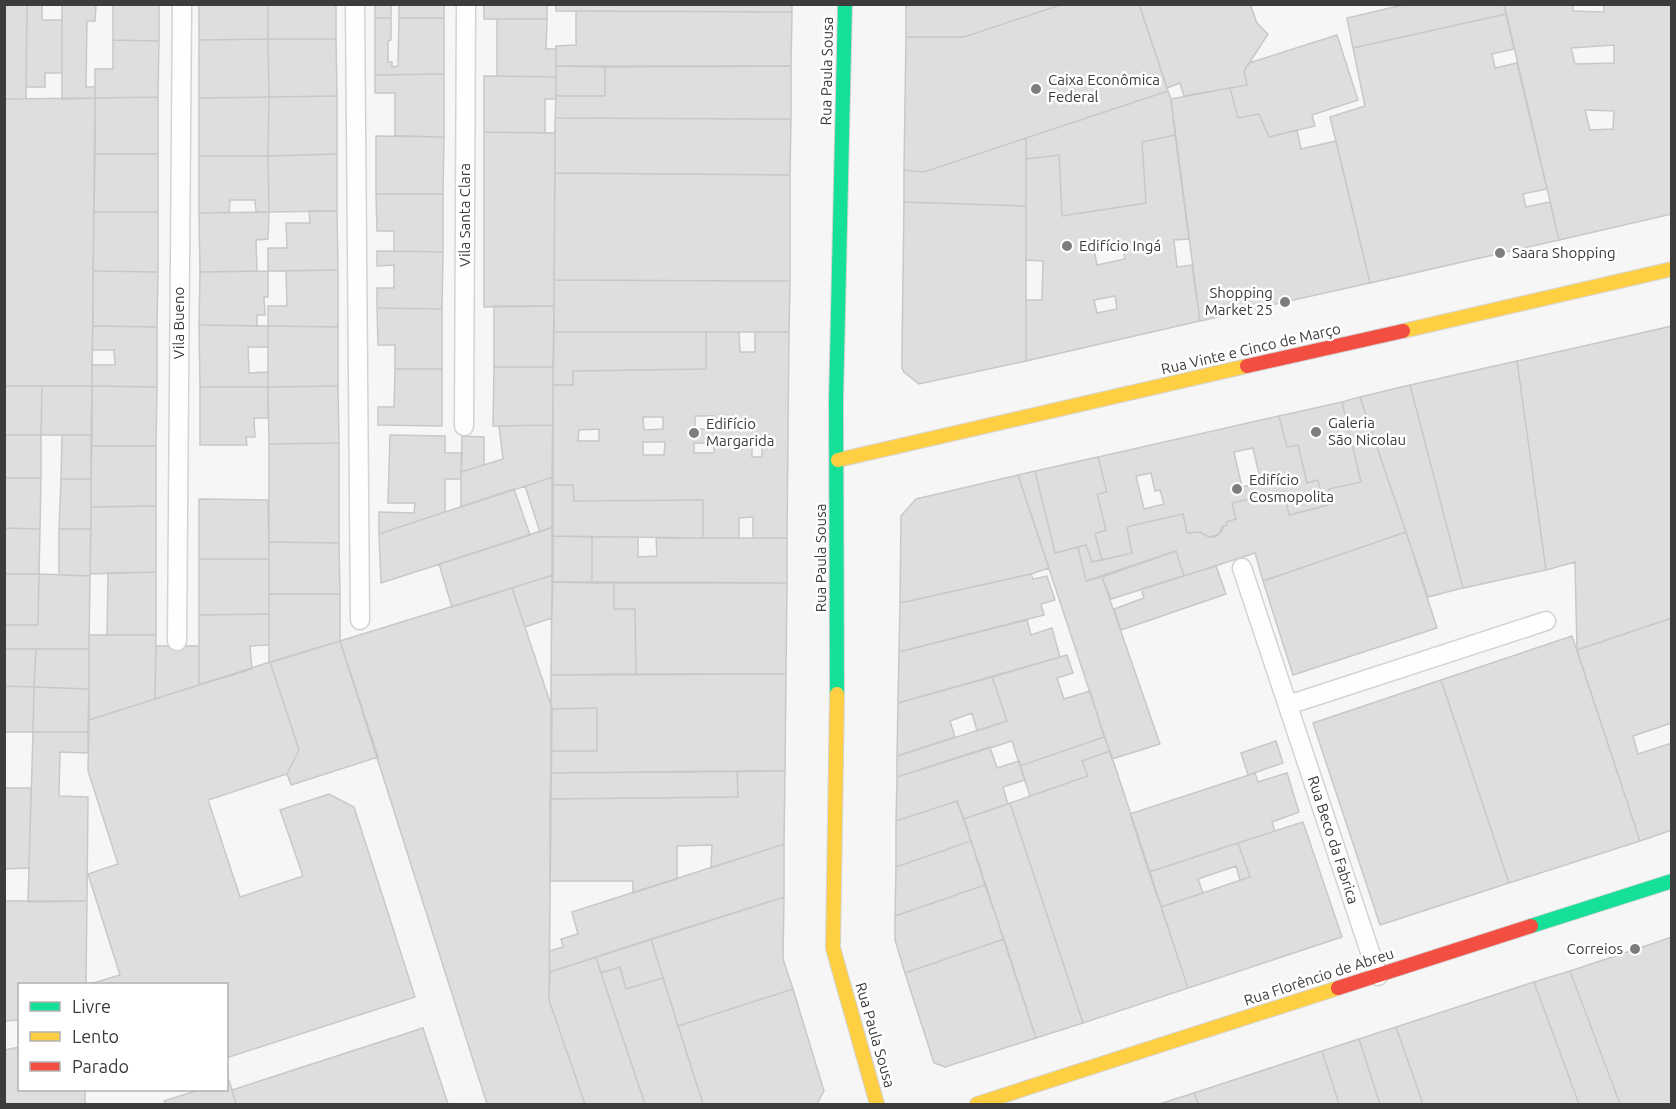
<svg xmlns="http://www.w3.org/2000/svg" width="1676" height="1109" viewBox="0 0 1676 1109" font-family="Ubuntu,sans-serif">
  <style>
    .building { fill: #dfddde; stroke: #c9c8c8; stroke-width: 1.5; fill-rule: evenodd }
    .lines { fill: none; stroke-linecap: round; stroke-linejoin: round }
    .lane-casing { stroke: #d4d3d4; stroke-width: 21 }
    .fast-casing { stroke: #d4d3d4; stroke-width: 16 }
    .slow-casing { stroke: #d4d3d4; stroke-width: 16 }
    .jam-casing { stroke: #d4d3d4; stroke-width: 16 }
    .lane { stroke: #fefefe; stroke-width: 18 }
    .fast { stroke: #16e098; stroke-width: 14 }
    .slow { stroke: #ffcf43; stroke-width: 14 }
    .jam { stroke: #f24e42; stroke-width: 14 }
    .poi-dot { fill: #7e7d7e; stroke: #fff; stroke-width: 2 }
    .labels { text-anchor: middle; stroke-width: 5; stroke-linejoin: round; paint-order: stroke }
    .street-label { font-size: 15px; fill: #3d3c3d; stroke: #fff }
    .poi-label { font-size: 15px; fill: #3d3c3d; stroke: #fff; text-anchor: start }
  </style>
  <rect width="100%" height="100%" fill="#f7f6f7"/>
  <!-- building -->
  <path class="building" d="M4,4H27L26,99H4Z
    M27,4H62L42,5V20H62V73H45V87H26Z
    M96,4L95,21H87L86,87H95V98L62,99V4Z
    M113,4H159V41L113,40Z
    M199,4H268V39L199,40Z
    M268,4H336V39H268Z
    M375,4H391V18H375Z
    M399,4H444V18H399Z
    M484,4H547V19H484Z
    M556,4H792V12L556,11Z
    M906,4H1063L964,37H906Z
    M1063,4H1139L1168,91L924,172L904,170L906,37H964Z
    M1139,4H1250L1257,23L1268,34L1244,71L1247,85L1184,96L1180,83L1167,88Z
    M1407,4H1504L1506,14L1353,48L1347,18Z
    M1504,4H1573V11L1604,12V4H1672V214L1559,240ZM1614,45V63L1575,64L1571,48ZM1585,110L1614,111L1613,129L1590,130Z
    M576,11L792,12L791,66H556V46L576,45Z
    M1506,14L1514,49L1492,54L1495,68L1517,63L1547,189L1523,194L1526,207L1550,202L1559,240L1370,283L1330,117L1365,106L1353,48Z
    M375,18H391V40L388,41V62H392V67L398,66L399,18H444V74L375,75Z
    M497,19H547L546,49H556V77L497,76Z
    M1337,35L1358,100L1312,115L1315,126L1269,137L1259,114L1238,118L1230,88L1247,85L1244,71L1249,63Z
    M268,39L269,97L199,98V40Z
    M268,39H336L337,96L269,97Z
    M113,40L159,41L158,97L95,98V69H113Z
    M556,66L605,67V96H556Z
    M791,66V119L555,118L556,96H605V67Z
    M444,74V137L395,136V93H375V75Z
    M484,76L556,77V99H545V133L484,132Z
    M1230,88L1238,118L1259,114L1269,137L1297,130L1301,149L1336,141L1370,283L1200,321L1171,99Z
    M1168,91L1171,99L1175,135L1142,142L1146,203L1062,216L1059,155L1026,159V138Z
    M337,96V154L268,156L269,97Z
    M158,97V154H95V98Z
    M269,97L268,156H199V98Z
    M95,98L92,386H4V99Z
    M555,118L791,119L790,175L555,173Z
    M484,132L555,133L554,306L484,307Z
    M1175,135L1189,239L1174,240L1177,267L1192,265L1200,321L1026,361V300H1042L1043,261L1026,260V159L1059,155L1062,216L1146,203L1142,142ZM1122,244L1125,259L1097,265L1094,249ZM1115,296L1117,309L1097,313L1094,300Z
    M376,136L444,137L443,194H376Z
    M1026,138V206L904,202V170L924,172Z
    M95,154H158V212H94Z
    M337,154V211L269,212L268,156Z
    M199,156H268L269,212H256L255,200H230L229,213H199Z
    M555,173L790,175V281L554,280Z
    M376,194H443V252L394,251V231H377Z
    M904,202L1026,206V361L919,384L904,372L902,368V350Z
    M309,211H337L338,270L268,271V248H287L286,223H310Z
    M94,212H158V272L93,271Z
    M269,212L268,239L256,240L257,271L200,272L199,213Z
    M377,251L443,252L442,309L377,308V288H394V265L377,266Z
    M338,270V327L268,326V306H287L286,271Z
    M93,271L158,272L157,327L93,326Z
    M268,271V297H264L265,315H257V326L199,325L200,272Z
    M554,280L790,281L789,332H554Z
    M494,306H554L553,367H494Z
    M377,308L442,309V369H395V345H378Z
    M199,325L268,326V347H248L249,373L268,372V387H200Z
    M93,326L157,327V387L92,386V365H115L114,350H92Z
    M268,326L338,327V386L268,387Z
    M1672,326V618L1577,650L1575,562L1546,570L1517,361Z
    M554,332H706V369L573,371V385H553Z
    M706,332H739L740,352H755V332H789L787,538H753V517L739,518V538H703V500L574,501L573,485H552L553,385H573V371L706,369ZM695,416H715V429H695ZM643,417H663V429L644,430ZM599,429V441H578L579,430ZM762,437V457H752V438ZM643,442H665L664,455H643ZM694,443H714V453H694Z
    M1517,361L1546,570L1463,588L1410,385Z
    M494,367H553V425L493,426Z
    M395,369H442V426L378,425V407H394Z
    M1410,385L1463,588L1428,597L1360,397Z
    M4,386H42L41,435H4Z
    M42,386H92V435H41Z
    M92,386L157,387L156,446H91Z
    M338,386L339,443L269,444L268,387Z
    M200,387H268V418H254L255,437H246L247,445H200Z
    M1360,397L1406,532L1263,581L1255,553L1184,576L1176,551L1086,581L1078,547L1086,545L1092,562L1132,553L1127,528L1130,526L1183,514L1187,533L1200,532L1209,537L1218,535L1223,526L1227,525L1226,522L1236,519L1232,503L1284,491L1289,515L1333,504L1329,489L1361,482L1342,402Z
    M1342,402L1361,482L1329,489L1333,504L1324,506L1318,480L1307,483L1298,445L1287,447L1279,416Z
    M1279,416L1287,447L1298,445L1307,483L1318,480L1324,506L1289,515L1284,491L1232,503L1236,519L1226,522L1227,525L1223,526L1222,531L1214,537H1209L1200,532L1187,533L1183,514L1130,526L1127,528L1132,553L1102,560L1095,534L1106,530L1097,494L1107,492L1098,457ZM1253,448L1261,483L1242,487L1234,452ZM1151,473L1155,491L1160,490L1164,504L1144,509L1136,476Z
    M553,425V477L461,507V472L503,459L499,426Z
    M4,435H41V478H4Z
    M62,435H92L91,479H61Z
    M390,435L445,436V453H462L461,479H445V512L379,534V512L414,513L415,503H388Z
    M462,436L484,437V465L461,472Z
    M339,443V543L269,542V444Z
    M91,446H156V506L91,507Z
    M1098,457L1107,492L1097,494L1106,530L1095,534L1102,560L1092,562L1086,545L1055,553L1035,471Z
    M1035,471L1055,553L1078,547L1086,581L1102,577L1160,744L1112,759L1018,475Z
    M1018,475L1049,568L1031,574L900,603L901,516L916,499Z
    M553,477V527L540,532L525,486Z
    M4,478H41L40,529L4,528Z
    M61,479H91V529H59Z
    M552,485H573L574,501L703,500V538L552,536Z
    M514,489L530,535L381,583L379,534Z
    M199,499L268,500L269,559H199Z
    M156,506V572L90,574L91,507Z
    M553,527V575L452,607L439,564Z
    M4,528L40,529L39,574H4Z
    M59,529H91L90,576L59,575Z
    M1406,532L1437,628L1293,675L1263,581Z
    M552,536L592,537V583L552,582Z
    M592,537H638V557L657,556L656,538H787V583H592Z
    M269,542L339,543L340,594H269Z
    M1176,551L1184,576L1111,599L1102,577Z
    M199,559H269V614L199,615Z
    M1216,566L1226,594L1121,630L1114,609L1144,598L1141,589Z
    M156,572V635H107L108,573Z
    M4,574H39L38,625H4Z
    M39,574L90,576L89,649H4V625H38Z
    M1031,574L1033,579L1047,576L1055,600L1041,604L1044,615L899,652L900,603Z
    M553,575L552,618L525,627L512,588Z
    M552,582H614V609H635L636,674L551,675Z
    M614,582L787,583L786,674H636L635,609H614Z
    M512,588L552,708L549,1000L585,1104H487L340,641Z
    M269,594H340V641L269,663Z
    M269,614V645L250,646L252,669L199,685V615Z
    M1672,618V723L1633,736L1638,754L1672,743V830L1640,841L1577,650Z
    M1027,620L1031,635L1052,628L1060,657L898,703L899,652Z
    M89,635H156L155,699L89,720Z
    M1572,636L1640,841L1509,883L1441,680Z
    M340,641L378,757L291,785L287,774L299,750L270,662Z
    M156,646H199V685L155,699Z
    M4,649H36L34,687L4,686Z
    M36,649H89V689L34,687Z
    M1067,655L1073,673L1057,678L1064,699L1090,691L1104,737L1020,766L1012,741L897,777V756L1007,721L992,677Z
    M270,662L299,750L287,774L208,800L240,897L303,876L280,810L329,794L354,807L415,997L226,1058V984H90L120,975L88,874L118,864L88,771L89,720Z
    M786,674L785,771L551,773V751H597V708L551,709V675Z
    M992,677L1007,721L977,731L972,713L950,721L955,737L897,756L898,703Z
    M1441,680L1509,883L1380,925L1313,723Z
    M4,686L34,687L33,732H4Z
    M34,687L89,689L88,732H33Z
    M597,708V751H551V709Z
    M33,732H88V753L60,752L59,796L88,797L87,901L28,902Z
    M1104,737L1110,751L1082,761L1088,776L1030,796L1020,766Z
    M1276,741L1283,763L1248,775L1241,753Z
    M990,747L997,768L1019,761L1025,780L1003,787L1008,804L964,819L957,801L896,821L897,777Z
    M1110,751L1188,988L1083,1023L1010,803L1088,776L1082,761Z
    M737,771H785L784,844L711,868L712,845L677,846V879L633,893V881H550V799L738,797Z
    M737,771L738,797L550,799L551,773Z
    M1255,773L1258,782L1287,773L1299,812L1272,822L1275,831L1149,872L1130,814Z
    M4,788H31L29,868L4,869Z
    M957,801L971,841L896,867V821Z
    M1010,803L1083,1023L1036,1038L964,819Z
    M1303,822L1342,937L1188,988L1161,907L1250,877L1238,843Z
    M971,841L985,885L895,916L896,867Z
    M1238,843L1250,877L1240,880L1236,866L1198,879L1203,893L1161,907L1149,872Z
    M784,844V897L550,972L549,951L563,947L561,939L578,934L572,912Z
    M985,885L1004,939L905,973L895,940V916Z
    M784,897L783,959L793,989L678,1026L651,939Z
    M4,901H87L86,984H20V1020L4,1021Z
    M1672,937V1104H1620L1570,971Z
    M651,939L663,978L626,989L620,967L601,973L596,957Z
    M1004,939L1036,1038L945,1067L934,1063L905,973Z
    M596,957L601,973L645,1104H585L549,1000L550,972Z
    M620,967L626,989L663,978L703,1104H645L601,973Z
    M1570,971L1620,1104H1579L1534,982Z
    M1534,982L1579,1104H1423L1396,1027Z
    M793,989L824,1091L817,1104H703L678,1026Z
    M1396,1027L1423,1104H1380L1359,1039Z
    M423,1028L448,1104H236L232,1090Z
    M1359,1039L1380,1104H1339L1322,1051Z
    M20,1047V1090H85V1104H4V1050Z
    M1322,1051L1339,1104H1198L1194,1093Z
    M226,1080H229L236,1104H165L164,1101L199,1090H226Z
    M1194,1093L1198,1104H1159L1175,1099Z"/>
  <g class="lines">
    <!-- lane casing -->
    <g class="lane-casing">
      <path id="lane" d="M355,4L360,620
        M464,426L466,4
        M1242,568L1378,976
        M177,641L182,4
        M1288,705L1546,621"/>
    </g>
    <!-- fast casing -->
    <g class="fast-casing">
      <path id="fast" d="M837,694L836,401L845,4
        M1531,926L1672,881"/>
    </g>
    <!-- slow casing -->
    <g class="slow-casing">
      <path id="slow" d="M1403,331L1672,269
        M838,460L1247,366
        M837,694L833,948L877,1104
        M977,1104L1338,988"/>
    </g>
    <!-- jam casing -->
    <g class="jam-casing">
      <path id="jam" d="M1247,366L1403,331
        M1338,988L1531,926"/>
    </g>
    <!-- lane -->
    <use href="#lane" class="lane"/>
    <!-- fast -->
    <use href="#fast" class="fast"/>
    <!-- slow -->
    <use href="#slow" class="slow"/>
    <!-- jam -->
    <use href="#jam" class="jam"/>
  </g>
  <!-- markers -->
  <g class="poi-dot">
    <circle cx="1036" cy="89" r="6"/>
    <circle cx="1067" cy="246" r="6"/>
    <circle cx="1500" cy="253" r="6"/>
    <circle cx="1285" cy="302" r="6"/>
    <circle cx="1316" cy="432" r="6"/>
    <circle cx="694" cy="433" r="6"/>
    <circle cx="1237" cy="489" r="6"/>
    <circle cx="1635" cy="949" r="6"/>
  </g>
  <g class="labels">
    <!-- street labels -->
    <g class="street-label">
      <text transform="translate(827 71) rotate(-89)" y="5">Rua Paula Sousa</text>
      <text transform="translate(465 215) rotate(-90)" y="5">Vila Santa Clara</text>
      <text transform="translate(179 323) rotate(-90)" y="5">Vila Bueno</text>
      <text transform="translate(1251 349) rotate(-13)" y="5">Rua Vinte e Cinco de Março</text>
      <text transform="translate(821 558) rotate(-90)" y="5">Rua Paula Sousa</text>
      <text transform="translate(1333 840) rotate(72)" y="5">Rua Beco da Fabrica</text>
      <text transform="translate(1319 977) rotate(-18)" y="5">Rua Florêncio de Abreu</text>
      <text transform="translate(875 1035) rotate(74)" y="5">Rua Paula Sousa</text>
    </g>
    <!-- poi labels -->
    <g class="poi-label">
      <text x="1048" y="85">Caixa Econômica<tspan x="1048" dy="17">Federal</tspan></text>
      <text x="1079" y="251">Edifício Ingá</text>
      <text x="1512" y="258">Saara Shopping</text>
      <text x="1273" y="298" text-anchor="end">Shopping<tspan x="1273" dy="17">Market 25</tspan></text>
      <text x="1328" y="428">Galeria<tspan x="1328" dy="17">São Nicolau</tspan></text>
      <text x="706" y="429">Edifício<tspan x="706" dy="17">Margarida</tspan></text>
      <text x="1249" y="485">Edifício<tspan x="1249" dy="17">Cosmopolita</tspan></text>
      <text x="1623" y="954" text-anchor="end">Correios</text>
    </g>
  </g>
  <!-- border -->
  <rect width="1676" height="1109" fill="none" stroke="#3d3c3d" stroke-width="12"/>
  <!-- legend -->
  <rect x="18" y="983" width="210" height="108" fill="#ffffff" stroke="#b1b1b1" stroke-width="1.5"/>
  <rect x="30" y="1002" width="30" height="9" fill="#16e098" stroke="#b1b1b1" stroke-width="1.5"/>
  <text x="72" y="1013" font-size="18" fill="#3d3c3d">Livre</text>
  <rect x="30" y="1032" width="30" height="9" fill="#ffcf43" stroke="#b1b1b1" stroke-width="1.5"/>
  <text x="72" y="1043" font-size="18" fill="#3d3c3d">Lento</text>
  <rect x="30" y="1062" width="30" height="9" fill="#f24e42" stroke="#b1b1b1" stroke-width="1.5"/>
  <text x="72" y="1073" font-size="18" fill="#3d3c3d">Parado</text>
</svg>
